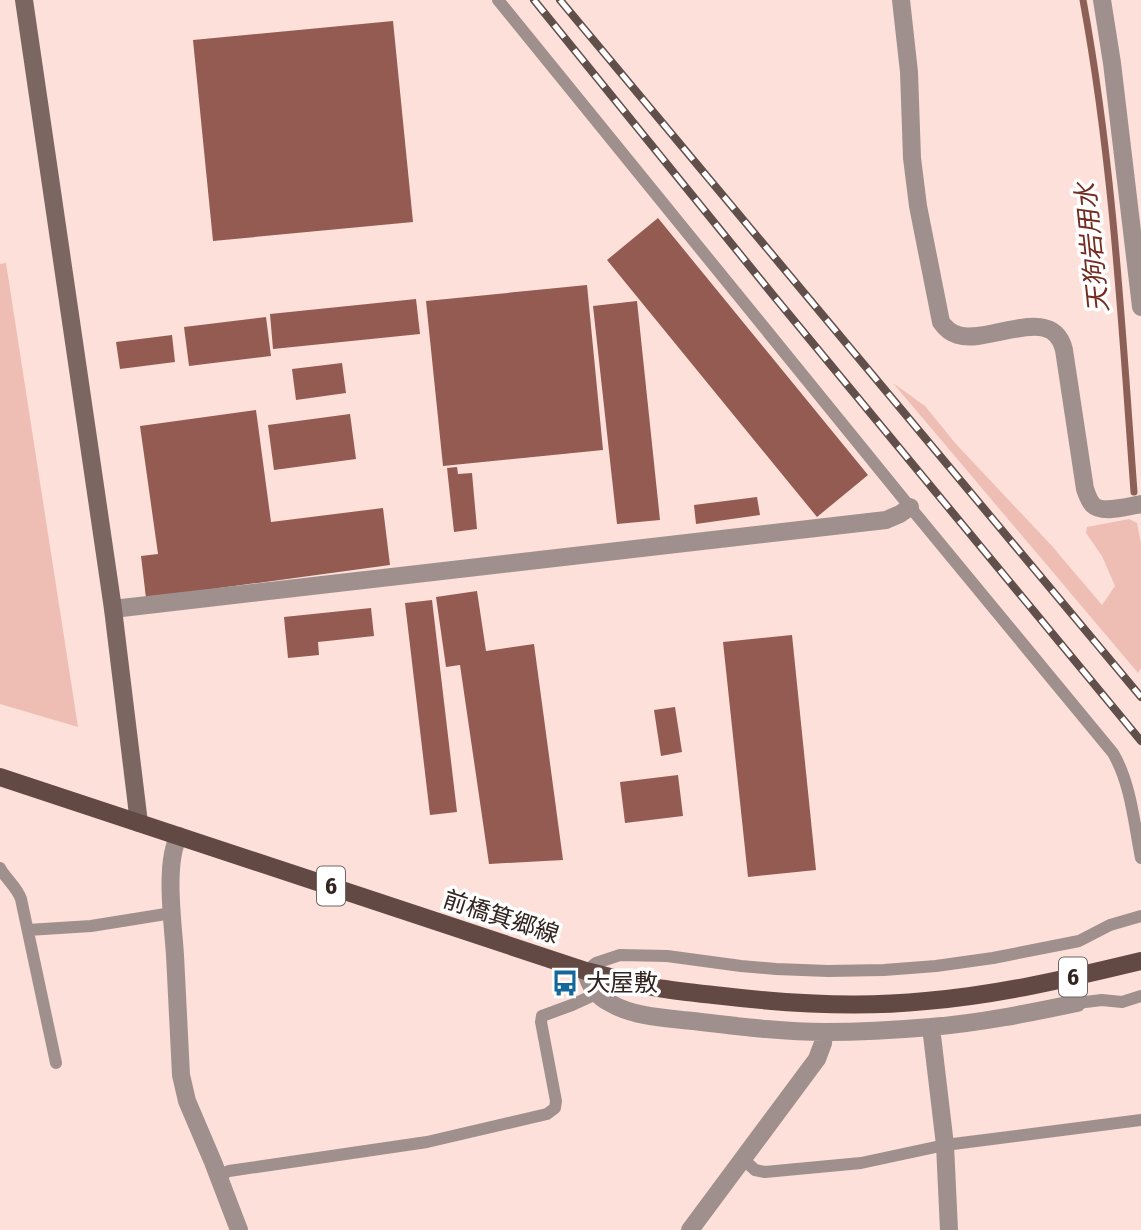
<svg xmlns="http://www.w3.org/2000/svg" width="1141" height="1230" viewBox="0 0 1141 1230" font-family="'Fira Sans Condensed','Noto Sans JP',sans-serif">
  <style>
    .green { fill: #eebeb5 }
    .lines { fill: none; stroke-linecap: round; stroke-linejoin: round }
    .stream { stroke: #8c6057; stroke-width: 7 }
    .building { fill: #935b51 }
    .lane { stroke: #9f908d; stroke-width: 12 }
    .street { stroke: #9f908d; stroke-width: 18 }
    .secondary { stroke: #7c6662; stroke-width: 18 }
    .primary { stroke: #624944; stroke-width: 18 }
    .rail-casing { stroke: #604f4b; stroke-width: 8 }
    .rail { stroke: #fff; stroke-width: 5; stroke-dasharray: 16; stroke-linecap: butt }
    .labels { text-anchor: middle; stroke-width: 7; stroke-linejoin: round; paint-order: stroke }
    .shield { fill: #fff; stroke: #6f6664; stroke-width: 2 }
    .shield-label { font-size: 23px; font-weight: bold; fill: #312421 }
    .street-label { font-size: 24px; fill: #312421; stroke: #fff }
    .poi-label { font-size: 24px; fill: #312421; stroke: #fff; text-anchor: start }
    .water-label { font-size: 26px; font-style: italic; fill: #752c20; stroke: #fff }
  </style>
  <rect width="100%" height="100%" fill="#fee0da"/>
  <!-- green -->
  <path class="green" d="M6,263L78,727L0,704V264Z
    M893,383L925,406L956,444L1052,546L1102,605L1115,586L1102,556L1086,533L1087,527L1129,519L1137,523L1141,543V668L1138,673Z"/>
  <g class="lines">
    <!-- stream -->
    <path class="stream" d="M1083,0C1113,162 1122,328 1134,492"/>
  </g>
  <!-- building -->
  <path class="building" d="M393,21L413,222L213,241L193,40Z
    M658,218L868,475L817,517L607,260Z
    M587,285L603,450L443,466L426,301Z
    M416,299L420,334L273,349L270,314Z
    M637,301L660,520L617,524L593,306Z
    M266,317L271,356L189,366L184,327Z
    M172,335L175,362L120,369L116,342Z
    M342,363L346,393L296,400L292,369Z
    M256,410L271,522L383,508L390,565L146,598L141,556L158,554L140,426Z
    M350,414L356,459L274,470L268,425Z
    M457,467L458,474L472,473L477,529L454,532L447,468Z
    M757,497L760,515L696,524L694,505Z
    M477,591L486,651L534,644L563,860L489,864L460,665L446,667L436,597Z
    M432,600L457,812L430,815L405,603Z
    M371,608L374,636L318,642L319,655L288,658L284,617Z
    M792,635L816,870L748,877L723,642Z
    M675,707L682,752L661,756L654,710Z
    M678,775L683,816L625,823L620,782Z"/>
  <g class="lines">
    <!-- lane -->
    <path class="lane" d="M498,0L910,507L1113,753C1131,784 1134,823 1141,858
      M0,868C6,879 17,887 21,899L56,1063
      M28,930L91,926L172,913
      M586,971L596,963L620,955L667,956L741,966L776,969L828,971L884,970L936,966L993,958L1079,941L1110,925L1141,916
      M1077,1003L1102,1000L1122,1002L1141,996
      M743,1159L755,1170L765,1172L861,1163L945,1145L1141,1120
      M218,1176L229,1171L427,1142L547,1114L555,1108L556,1101L541,1022L542,1016L572,1005L596,994"/>
    <!-- street -->
    <path class="street" d="M901,0L909,72L912,158L918,206L941,322C945,328 951,333 958,335C988,345 1053,302 1064,350L1085,489C1087,494 1089,501 1093,505C1102,514 1130,506 1141,504
      M1102,0L1112,63L1141,307
      M113,609L886,520L900,514L910,507
      M179,836C164,862 173,924 175,955C177,995 179,1035 181,1075L187,1101L213,1162L239,1230
      M586,971C589,986 596,996 610,1003C634,1017 666,1018 693,1021C736,1026 781,1032 825,1032C860,1032 896,1030 931,1027C980,1023 1029,1013 1077,1003
      M931,1027L945,1145L949,1230
      M690,1230L817,1059L823,1043L824,1032"/>
    <!-- secondary -->
    <path class="secondary" d="M24,0L113,609L139,823"/>
    <!-- primary -->
    <path class="primary" d="M0,777L586,971C612,977 638,985 665,989C684,992 704,994 723,996C790,1004 858,1008 926,1001C999,995 1070,978 1141,961"/>
    <!-- rail casing -->
    <g class="rail-casing">
      <path id="rail" d="M534,0L773,295L1141,741
        M560,0L1141,697"/>
    </g>
    <!-- rail -->
    <use href="#rail" class="rail"/>
  </g>
  <!-- icons -->
  <defs>
    <g id="bus-bare" transform="scale(2.1)"><path d="M-5-6H5V4H4V6H2V4H-2V6H-4V4H-5ZM-3.5-4V0h7V-4ZM-3.5 1.2v1.5H-2V1.2ZM2 1.2v1.5H3.5V1.2Z" fill="#146899" stroke="#fff" stroke-width="2.5" paint-order="stroke"/></g>
  </defs>
  <g fill-rule="evenodd">
    <use href="#bus-bare" x="565" y="983"/>
  </g>
  <g class="labels">
    <!-- shield labels -->
    <g class="shield">
      <rect x="317" y="866.5" width="28" height="39" rx="5"/>
      <rect x="1059" y="957.5" width="28" height="39" rx="5"/>
    </g>
    <g class="shield-label">
      <text x="331" y="894">6</text>
      <text x="1073" y="985">6</text>
    </g>
    <!-- street labels -->
    <g class="street-label">
      <text transform="translate(501 917) rotate(18)" y="8">前橋箕郷線</text>
    </g>
    <!-- poi labels -->
    <g class="poi-label">
      <text x="586" y="991">大屋敷</text>
    </g>
    <!-- water labels -->
    <g class="water-label">
      <text transform="translate(1092 248) rotate(-96)" y="9">天狗岩用水</text>
    </g>
  </g>
</svg>
